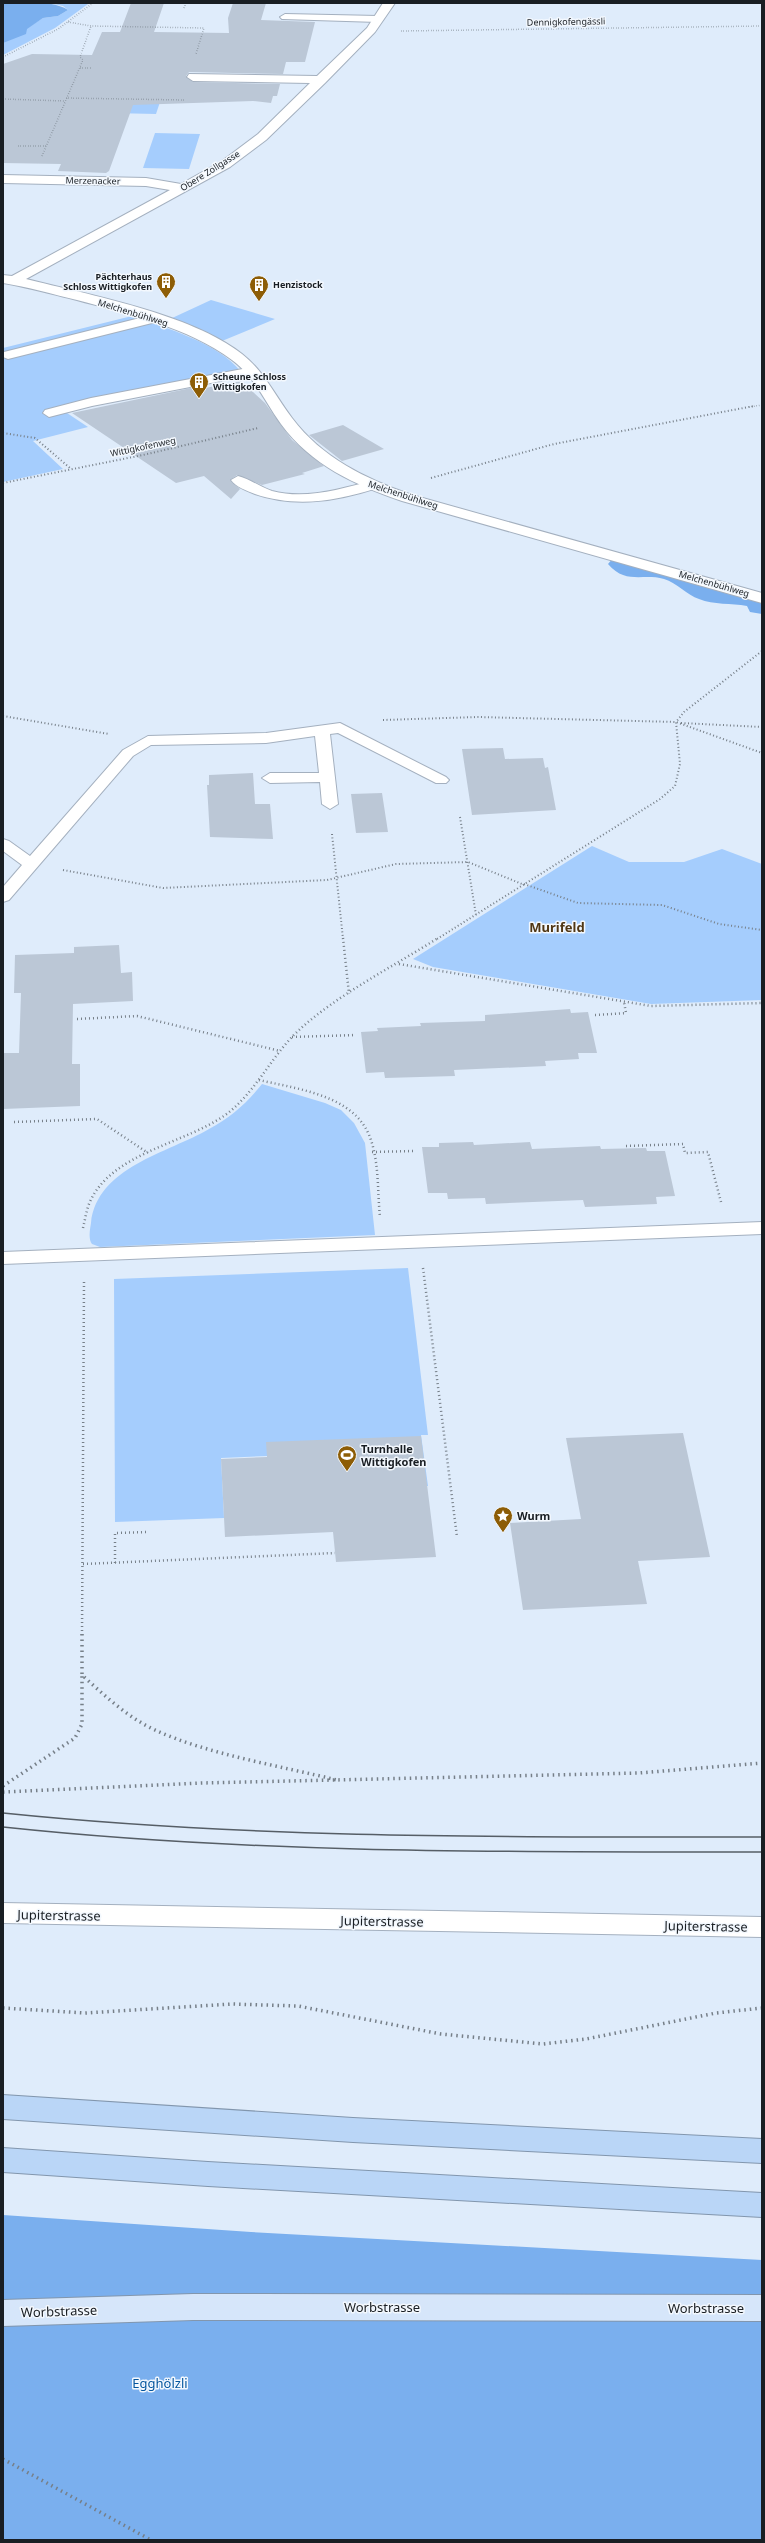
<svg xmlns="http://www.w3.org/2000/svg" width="765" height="2543" viewBox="0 0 765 2543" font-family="'Noto Sans',sans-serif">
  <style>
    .green { fill: #a5cdfd }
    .forest { fill: #7aafee }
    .building { fill: #bbc7d6 }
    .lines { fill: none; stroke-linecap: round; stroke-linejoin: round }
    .service-casing { stroke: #a4b0bf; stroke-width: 2 }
    .minor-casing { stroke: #a4b0bf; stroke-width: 2 }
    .primary-casing { stroke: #8296ad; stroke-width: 2 }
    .motorway-casing { stroke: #8296ad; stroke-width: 2 }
    .path-far3 { stroke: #767f88; stroke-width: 1.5; stroke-dasharray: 0.5 2; stroke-linecap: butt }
    .path-far2 { stroke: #767f88; stroke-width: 2; stroke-dasharray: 1 2.5; stroke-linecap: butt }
    .path-far1 { stroke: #767f88; stroke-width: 2.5; stroke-dasharray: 1 3; stroke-linecap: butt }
    .path { stroke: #767f88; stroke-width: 3.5; stroke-dasharray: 1.5 4; stroke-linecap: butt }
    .service { fill: #fff; fill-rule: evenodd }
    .minor { fill: #fff; fill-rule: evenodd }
    .primary { fill: #d6e6fa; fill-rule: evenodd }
    .motorway { fill: #bad6f7; fill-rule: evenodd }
    .tram { stroke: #565e66; stroke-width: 1.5 }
    .labels { text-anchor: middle; stroke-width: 3; stroke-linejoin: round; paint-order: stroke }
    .far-street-label { font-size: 9px; fill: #191e23; stroke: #f3f8fe }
    .far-poi-label { font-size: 9px; font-weight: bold; fill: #191e23; stroke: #f3f8fe; text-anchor: start }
    .poi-label { font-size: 11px; font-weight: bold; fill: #191e23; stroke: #f3f8fe; text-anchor: start }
    .quarter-label { font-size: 13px; font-weight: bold; fill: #503715; stroke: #f3f8fe }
    .near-street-label { font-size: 13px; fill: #191e23; stroke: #f3f8fe }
    .near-park-label { font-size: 13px; fill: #03559e; stroke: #f3f8fe }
  </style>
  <rect width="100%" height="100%" fill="#dfecfb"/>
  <!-- green -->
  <path class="green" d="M49,3L88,4L55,28L3,55V43L43,18L58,16L68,10L63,6Z
    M71,100L160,102L156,114L67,112Z
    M155,133L200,134L189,169L143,168Z
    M211,300L275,319L222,341L170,319Z
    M132,316C166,328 219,343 241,372L61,409L88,427L33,441L63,469L3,482V348Z
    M592,846L629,862H684L722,849L762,864V1000L651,1004L433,967L413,959Z
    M262,1084L325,1103L341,1110L354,1123L365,1143L375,1235L100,1247L92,1244C88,1239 90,1229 91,1223C97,1167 168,1153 209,1129C230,1118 247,1103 262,1084Z
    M408,1268L428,1435H421L428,1486L270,1493L267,1456L221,1458L224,1518L115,1522L114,1279Z"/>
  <!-- forest -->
  <path class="forest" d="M3,3C22,3 53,0 68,10L58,16L43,18L27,29L26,34L3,43Z
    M614,557L762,600V614L750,612L747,606C731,603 714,605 699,599C687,595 677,583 664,579C643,573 626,585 608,564Z
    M3,2215L251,2232L762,2260V2540H3Z"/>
  <!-- building -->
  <path class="building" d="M131,3H164L154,32L229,33L228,18L233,3H266L261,20L315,22L305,62H286L283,74L189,72L186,76L193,82L280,84L277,96H273L271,103L253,101L133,105L109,171L106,173L58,171L61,164L3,163V64L32,54L92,55L102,32H120Z
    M241,381L265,403L292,440L324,466L302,473L305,474L262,485L237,475L230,480L240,489L231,499L204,476L176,483L72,413L191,388L195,390Z
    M343,425L384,449L342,461L309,435Z
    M503,748L505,759L543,758L545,768L548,767L556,810L472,815L462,749Z
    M253,773L255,804H270L273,839L210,837L207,785H209V775Z
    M382,793L388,832L356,833L351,794Z
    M119,945L121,973L132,972L133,1001L73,1004L72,1064H80V1106L3,1109V1053H19L21,993H14L15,955L74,953V947Z
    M570,1009L571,1013L588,1012L597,1053H578L579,1059L545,1061L546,1066L454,1070L455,1076L385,1078L384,1072L366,1073L361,1032L378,1031L377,1028L421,1026L420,1023L485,1021V1015Z
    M473,1142L474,1145L530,1142L532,1149L600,1146L601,1149L646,1148L647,1151H665L675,1196L656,1197L657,1204L585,1207L583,1200L486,1204L485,1198L448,1199L447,1193H428L422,1147H439V1143Z
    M683,1433L710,1557L638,1561L647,1604L523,1610L510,1523L581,1519L566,1438Z
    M421,1436L436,1557L336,1562L333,1532L225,1537L221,1459L267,1457L266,1442Z"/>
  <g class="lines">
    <!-- service casing -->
    <g class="service-casing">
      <path id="service" d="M285,14L378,16L383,19L378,22L282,19L280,17Z
        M152,315L156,316V322L8,359L3,357L4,352Z
        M253,367L259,371L257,374L92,406L49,417L43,413L45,410L91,398Z
        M238,476C250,479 260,487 272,491C306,500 339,489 372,481L379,485L377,488C337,501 296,508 255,494C247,491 236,487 231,480Z
        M340,723L446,777L449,780L446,783H436L338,733L330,734L338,804L330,809L322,804L320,782L270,783L262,778L270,773H319L315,736L266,743L151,745L133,756L9,900L3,902V887L22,865L3,851V839L9,841L30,856L123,750L148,736L266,733Z
        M762,1222V1234L3,1264V1252Z"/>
    </g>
    <!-- minor casing -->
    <g class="minor-casing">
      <path id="minor" d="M383,3H395L375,32L325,83L266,140L230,167L26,279C90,295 191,314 242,354C265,372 275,396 292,418C322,458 366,479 412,495L762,593V603L402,501C355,485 311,465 281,424C265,402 255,377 232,360C188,327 128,314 77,300C52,294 28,287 3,283V275L12,276L170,190L146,186L3,183V175L146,178L181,184L222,161L258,134L310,83L193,81L187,77L189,74L317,76L367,28Z
        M3,1903L762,1917V1937L3,1923Z"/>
    </g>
    <!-- primary casing -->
    <g class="primary-casing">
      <path id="primary" d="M193,2294L762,2295V2321L193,2320L3,2326V2300Z"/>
    </g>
    <!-- motorway casing -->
    <g class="motorway-casing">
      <path id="motorway" d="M3,2095L353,2118L762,2139V2163L353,2142L3,2119Z
        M3,2148L208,2162L762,2193V2217L208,2186L3,2172Z"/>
    </g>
    <!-- path-far3 -->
    <path class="path-far3" d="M184,8L186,3
      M68,22L91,26L204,28L196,54
      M401,31L762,26
      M3,57L58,29L93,3
      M80,68H91
      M66,98L184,100
      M3,99L65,101
      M18,146H46
      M42,156L83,60L80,57L91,26
      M749,407L762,405"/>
    <!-- path-far2 -->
    <path class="path-far2" d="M3,433L35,438L70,468
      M431,478L554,444L754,406
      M3,483L143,455L258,428
      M3,716L109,734
      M383,720L478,717L676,722L762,753
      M681,723L762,727
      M460,817L476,915
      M332,834L343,939
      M63,870L163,888L327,880L396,864L468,862L522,884
      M524,884L578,903L662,905L719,924L762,930
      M437,939L660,799L675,786L680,764L676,722L684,712L762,651"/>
    <!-- path-far1 -->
    <path class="path-far1" d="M343,938L349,994
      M399,964L651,1006L762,1003
      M595,1015L626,1013L624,1002
      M77,1019L137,1016L280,1051
      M292,1037L356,1035
      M259,1080C293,1088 345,1094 365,1127C380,1152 377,1190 380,1217
      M14,1122L97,1119L148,1153
      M626,1146L683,1144L685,1153L708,1152L721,1202
      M372,1152L414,1151
      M83,1228C85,1220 86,1212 89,1204C110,1152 187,1144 228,1113C257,1090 272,1055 299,1030C337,995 394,966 438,938
      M423,1268L457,1537
      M115,1563V1533L149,1532
      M83,1564L335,1553
      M82,1635L84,1281"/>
    <!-- path -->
    <path class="path" d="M82,1634V1675C104,1695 127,1717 155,1730C207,1754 280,1766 337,1780
      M3,1786L75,1738L82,1724V1675
      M3,1792L202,1783L639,1773L762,1763
      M3,2008L85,2013L232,2004L298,2006L441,2034L543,2044L586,2039L716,2013L762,2008
      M3,2459L151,2540"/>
    <!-- service -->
    <use href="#service" class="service"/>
    <!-- minor -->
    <use href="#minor" class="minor"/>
    <!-- primary -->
    <use href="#primary" class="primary"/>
    <!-- motorway -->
    <use href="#motorway" class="motorway"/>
    <!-- tram -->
    <path class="tram" d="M3,1813C256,1839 508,1837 762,1837
      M3,1827C256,1854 508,1852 762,1852"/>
  </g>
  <!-- icons -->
  <defs>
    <g id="building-pin" transform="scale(1)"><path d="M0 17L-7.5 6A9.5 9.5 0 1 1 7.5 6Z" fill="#8d5d06" stroke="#f3f8fe"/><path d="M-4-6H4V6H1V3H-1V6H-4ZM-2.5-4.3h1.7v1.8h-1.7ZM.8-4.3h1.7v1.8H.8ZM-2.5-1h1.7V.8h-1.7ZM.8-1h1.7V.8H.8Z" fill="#fff"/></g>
    <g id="stadium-pin" transform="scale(1)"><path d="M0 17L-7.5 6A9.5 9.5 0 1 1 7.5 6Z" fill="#8d5d06" stroke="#f3f8fe"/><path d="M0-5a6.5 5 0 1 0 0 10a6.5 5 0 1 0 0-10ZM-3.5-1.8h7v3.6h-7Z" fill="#fff"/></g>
    <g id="sight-pin" transform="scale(1)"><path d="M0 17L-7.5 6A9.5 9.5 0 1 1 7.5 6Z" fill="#8d5d06" stroke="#f3f8fe"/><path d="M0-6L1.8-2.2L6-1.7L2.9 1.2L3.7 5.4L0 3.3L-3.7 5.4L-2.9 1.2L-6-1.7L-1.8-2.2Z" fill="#fff"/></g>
  </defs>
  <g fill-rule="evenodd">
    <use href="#building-pin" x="166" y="282"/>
    <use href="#building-pin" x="259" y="285"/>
    <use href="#building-pin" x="199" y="382"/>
    <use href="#stadium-pin" x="347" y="1455"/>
    <use href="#sight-pin" x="503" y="1516"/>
  </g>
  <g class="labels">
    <!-- far-street labels -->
    <g class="far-street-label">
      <text transform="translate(566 22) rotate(-1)" y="3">Dennigkofengässli</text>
      <text transform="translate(210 171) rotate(-32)" y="3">Obere Zollgasse</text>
      <text transform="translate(93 181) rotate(1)" y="3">Merzenacker</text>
      <text transform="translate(133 313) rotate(17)" y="3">Melchenbühlweg</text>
      <text transform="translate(143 447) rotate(-12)" y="3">Wittigkofenweg</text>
      <text transform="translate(403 495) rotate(18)" y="3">Melchenbühlweg</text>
      <text transform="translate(714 584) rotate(16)" y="3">Melchenbühlweg</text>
    </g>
    <!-- far-poi labels -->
    <g class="far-poi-label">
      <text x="152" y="280" text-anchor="end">Pächterhaus<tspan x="152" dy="10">Schloss Wittigkofen</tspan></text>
      <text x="273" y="288">Henzistock</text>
      <text x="213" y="380">Scheune Schloss<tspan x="213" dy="10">Wittigkofen</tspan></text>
    </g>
    <!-- poi labels -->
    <g class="poi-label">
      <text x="361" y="1453">Turnhalle<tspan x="361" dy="13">Wittigkofen</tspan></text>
      <text x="517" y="1520">Wurm</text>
    </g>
    <!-- quarter labels -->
    <g class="quarter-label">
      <text x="557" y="932">Murifeld</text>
    </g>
    <!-- near-street labels -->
    <g class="near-street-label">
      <text transform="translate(59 1915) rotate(1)" y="5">Jupiterstrasse</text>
      <text transform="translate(382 1921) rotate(1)" y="5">Jupiterstrasse</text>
      <text transform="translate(706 1926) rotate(1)" y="5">Jupiterstrasse</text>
      <text x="382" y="2312">Worbstrasse</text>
      <text x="706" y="2313">Worbstrasse</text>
      <text transform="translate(59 2311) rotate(-2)" y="5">Worbstrasse</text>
    </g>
    <!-- near-park labels -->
    <g class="near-park-label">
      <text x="160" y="2388">Egghölzli</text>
    </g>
  </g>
  <!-- border -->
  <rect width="765" height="2543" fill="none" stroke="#191e23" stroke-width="8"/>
</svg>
